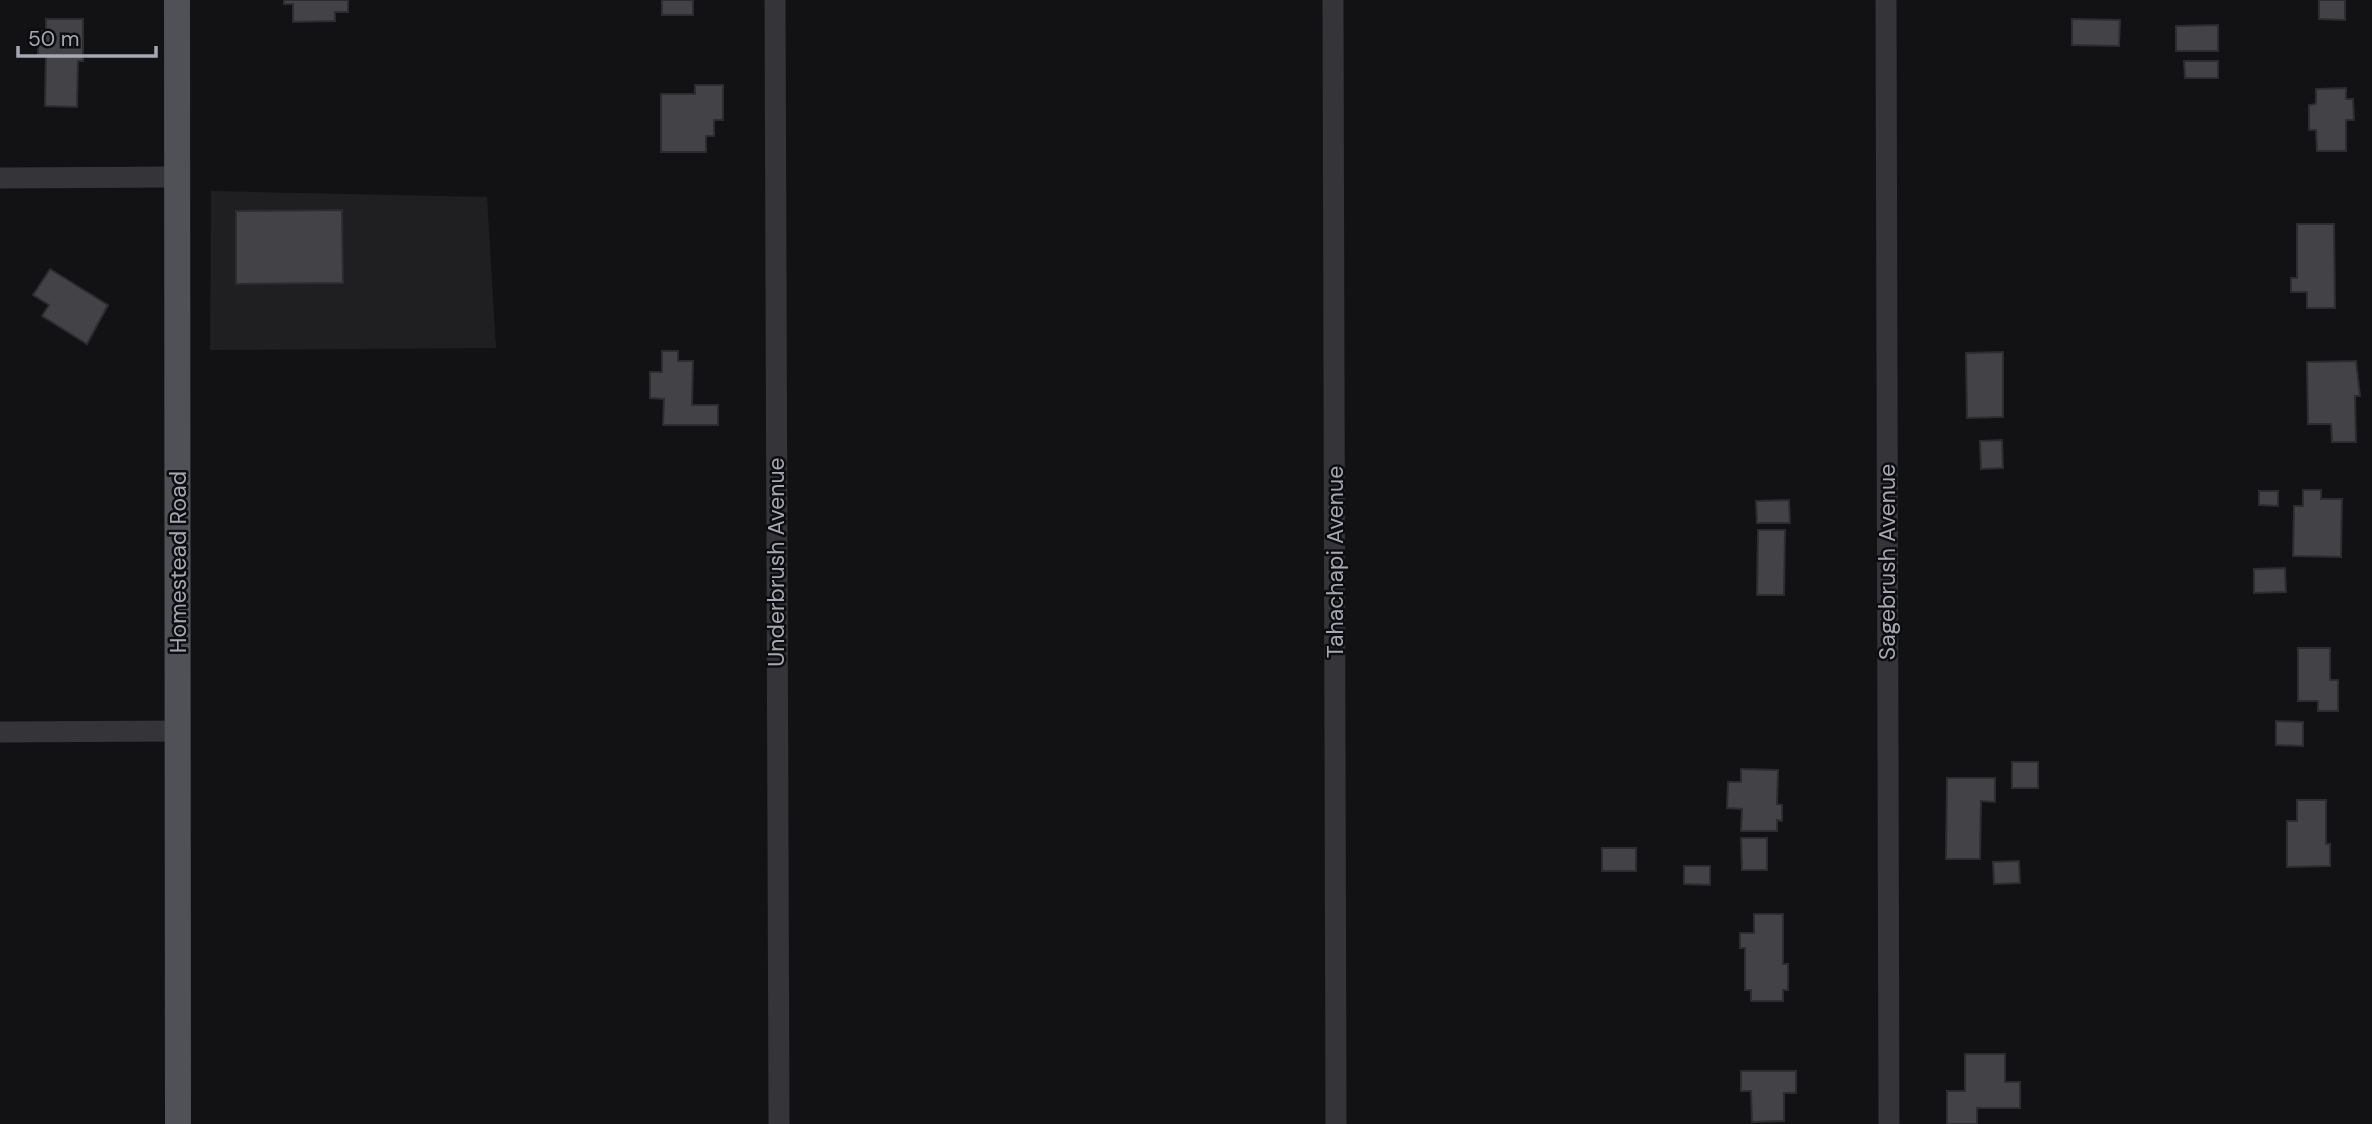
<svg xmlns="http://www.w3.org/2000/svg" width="2372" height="1124" viewBox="0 0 2372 1124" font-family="'DM Sans',sans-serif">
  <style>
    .built { fill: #1f1e21 }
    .building { fill: #424247; stroke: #2d2c30; stroke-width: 2 }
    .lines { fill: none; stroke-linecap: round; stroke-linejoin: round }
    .minor { stroke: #343439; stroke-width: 21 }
    .major { stroke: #505157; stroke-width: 26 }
    .labels { text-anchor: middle; stroke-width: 5; stroke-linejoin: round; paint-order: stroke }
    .street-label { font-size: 23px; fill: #a5a8b4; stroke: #0d0d0f }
  </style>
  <rect width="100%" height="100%" fill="#121214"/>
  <!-- built -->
  <path class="built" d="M211,191L487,197L496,348L210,350Z"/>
  <!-- building -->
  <path class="building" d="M284,0H348V12H335V21L293,22V4H284Z
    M662,0H693V15H662Z
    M2319,0H2345V20L2319,19Z
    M46,19H83V61H78L77,107L45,106L46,55H38V31H46Z
    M2072,19L2120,20L2119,46L2072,45Z
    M2218,25V51H2176V26Z
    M2184,61H2218V78H2185Z
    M695,85H723V120H714V136H706V152H661V94H695Z
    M2346,88V99H2353L2354,120H2346V151H2317L2316,130H2309V105L2316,104V89Z
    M342,210L343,283L236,284V211Z
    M2297,224H2334L2335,308H2307V292H2291V278H2297Z
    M50,269L108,305L87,344L42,316L49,305L33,295Z
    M662,351H678V361H693L692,405H718V425H663L664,399L650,398V372H662Z
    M2003,352V417L1967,418L1966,353Z
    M2356,361L2360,396H2355L2356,442H2332L2331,424H2308L2307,362Z
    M2002,440L2003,468L1981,469L1980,441Z
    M2303,490H2321V499H2342L2341,557L2293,556L2294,506H2303Z
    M2259,491H2278V506L2259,505Z
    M1789,500L1790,523H1757L1756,501Z
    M1758,530H1785L1784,595H1757Z
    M2285,568L2286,592L2254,593V569Z
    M2298,648H2330V680H2338V711H2318V701H2298Z
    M2276,721L2303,722V746L2276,745Z
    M2012,762H2038V788H2012Z
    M1741,769L1778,770L1777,804L1782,805V821L1777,820V831H1741L1742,809L1727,808L1728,782H1741Z
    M1947,778H1995V802L1981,801L1980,859H1946Z
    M2297,800H2326V844H2330V866L2287,867V821H2297Z
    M1741,838H1767V870H1742Z
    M1602,848H1636V871H1602Z
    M2019,861L2020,883L1994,884L1993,862Z
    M1684,866H1710V885L1684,884Z
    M1754,914H1783V964H1788V990H1783V1001H1751V990H1745V948H1740V933H1754Z
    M1965,1054H2005V1082H2020V1108H1977V1124H1947V1091H1965Z
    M1741,1071H1796V1093H1784V1121L1752,1122L1751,1091H1741Z"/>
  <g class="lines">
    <!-- minor -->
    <path class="minor" d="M775,0L779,1124
      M1333,0L1336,1124
      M1886,0L1889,1124
      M0,178L177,177
      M0,732L179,731"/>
    <!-- major -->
    <path class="major" d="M177,0L178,1124"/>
  </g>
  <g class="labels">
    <!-- street labels -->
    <g class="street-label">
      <text transform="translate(178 562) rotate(-90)" y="8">Homestead Road</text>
      <text transform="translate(776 562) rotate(-90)" y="8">Underbrush Avenue</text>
      <text transform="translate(1335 562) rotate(-90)" y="8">Tahachapi Avenue</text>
      <text transform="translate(1887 562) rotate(-90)" y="8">Sagebrush Avenue</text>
    </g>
  </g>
  <!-- scale -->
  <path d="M18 46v10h138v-10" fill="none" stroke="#a5a8b4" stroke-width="3.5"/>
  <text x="28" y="46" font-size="21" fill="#a5a8b4" stroke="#0d0d0f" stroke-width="5" paint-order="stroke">50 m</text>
</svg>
